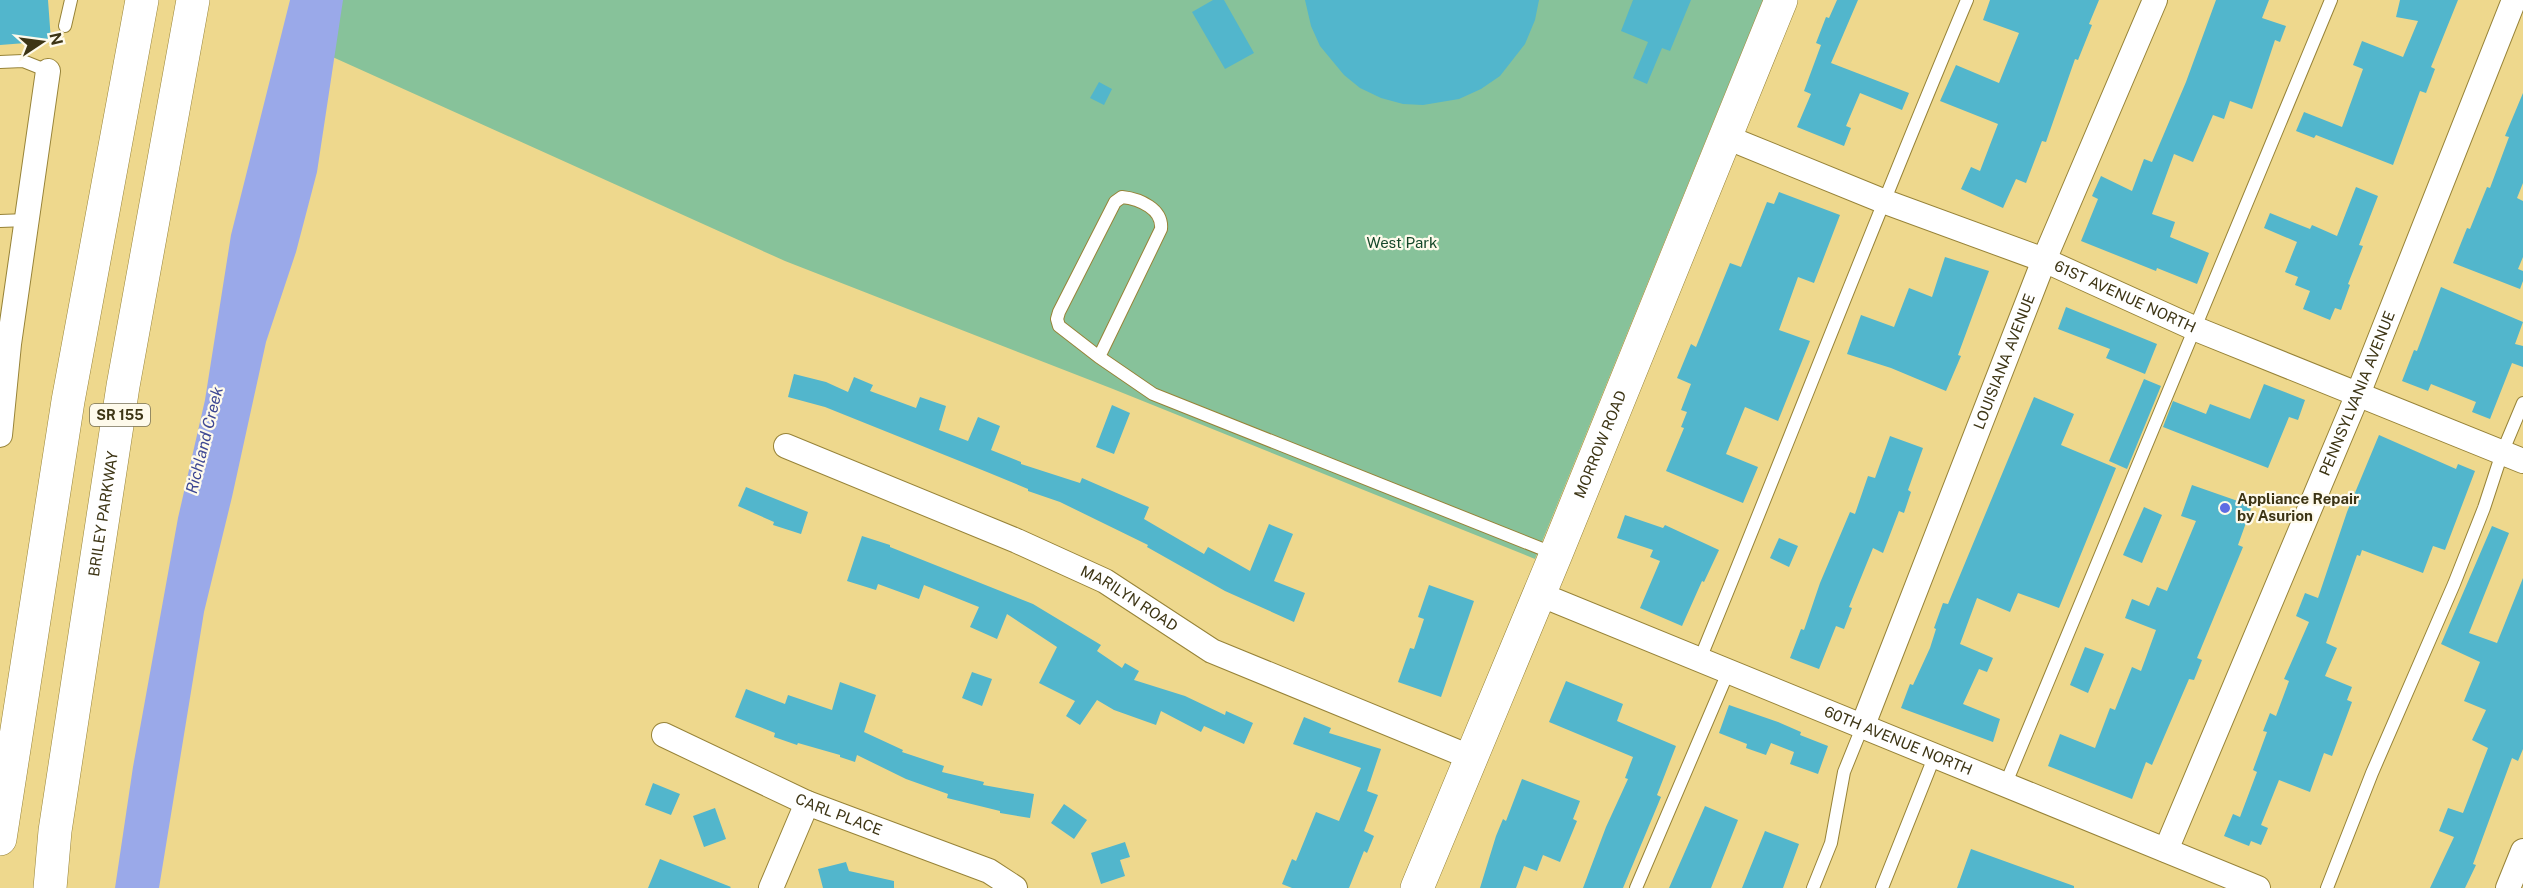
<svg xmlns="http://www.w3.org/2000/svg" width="2523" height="888" viewBox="0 0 2523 888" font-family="'Public Sans',sans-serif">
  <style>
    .green { fill: #87c29a }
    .water { fill: #9aa9e9 }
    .building { fill: #52b6cc }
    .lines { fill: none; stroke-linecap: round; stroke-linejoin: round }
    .lane-casing { stroke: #978338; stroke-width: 14 }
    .street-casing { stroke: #978338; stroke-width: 26 }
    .secondary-casing { stroke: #978338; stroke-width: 34 }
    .highway-casing { stroke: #978338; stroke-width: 34 }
    .lane { stroke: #fff; stroke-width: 12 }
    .street { stroke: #fff; stroke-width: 24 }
    .secondary { stroke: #fff; stroke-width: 33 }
    .highway { stroke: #fff; stroke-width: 33 }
    .poi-dot { fill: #5d6ce3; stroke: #fefaeb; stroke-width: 2 }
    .labels { text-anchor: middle; stroke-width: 4.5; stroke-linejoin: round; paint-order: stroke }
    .shield { fill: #fefaeb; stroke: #777055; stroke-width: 1.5 }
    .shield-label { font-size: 14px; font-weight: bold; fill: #3d3515 }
    .park-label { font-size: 15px; fill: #15482a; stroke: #fefaeb }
    .street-label { font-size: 15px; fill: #3d3515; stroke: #fefaeb }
    .poi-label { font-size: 15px; font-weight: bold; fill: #3d3515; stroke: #fefaeb; text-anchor: start }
    .water-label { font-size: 16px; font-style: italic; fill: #3d4793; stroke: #fefaeb }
  </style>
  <rect width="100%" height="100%" fill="#eed88d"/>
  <!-- green -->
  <path class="green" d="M328,0H1763L1535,559L1113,389L785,261L317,50Z"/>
  <!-- water -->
  <path class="water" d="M290,0H343L317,172L296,252L266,342L232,497L204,612L159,888H115L133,767L178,518L205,400L231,235Z"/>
  <!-- building -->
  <path class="building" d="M0,0H48L51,41L0,45Z
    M1213,0H1224L1254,53L1225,69L1192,12Z
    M1305,0H1539L1535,20L1525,44L1500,76L1481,89L1459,99L1423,105L1403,104L1381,98L1360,88L1344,75L1320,46L1311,26Z
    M1633,0H1691L1670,51L1662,48L1647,84L1633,78L1648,42L1621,31Z
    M1837,0H1858L1831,63L1909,93L1902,110L1860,93L1846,126L1851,128L1844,146L1797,127L1811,94L1804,91L1821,45L1816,43L1826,17L1829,18Z
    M1990,0H2099L2089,24L2092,25L2078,60L2075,59L2046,142L2042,141L2026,183L2016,179L2003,208L1961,189L1971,167L1980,171L1998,124L1940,101L1956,65L1999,83L2019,33L1983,20Z
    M2216,0H2269L2262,18L2286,26L2280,42L2275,40L2252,109L2230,101L2224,119L2213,115L2193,162L2174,154L2152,214L2175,222L2170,237L2209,253L2197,284L2157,268L2156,271L2081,241L2098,199L2092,196L2101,176L2132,191L2144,159L2152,162L2186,82Z
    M2400,0H2458L2431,67L2435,69L2426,93L2420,91L2393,165L2316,135L2314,138L2296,131L2304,112L2342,127L2363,69L2353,65L2362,41L2403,57L2418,21L2396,17Z
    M1099,82L1112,89L1104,105L1090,98Z
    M2523,93V183L2517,198L2523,201V257L2518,269L2523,271V281L2520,289L2453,263L2467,228L2470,229L2487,187L2490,188L2509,137L2505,136Z
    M2356,187L2378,196L2359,245L2363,246L2348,284L2350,285L2341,310L2335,308L2330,320L2303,309L2310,291L2295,285L2298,277L2285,272L2297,242L2264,228L2270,213L2310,229L2312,225L2337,236Z
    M1779,192L1840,215L1814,283L1798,277L1779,330L1810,341L1778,421L1745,407L1726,454L1758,467L1743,503L1666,471L1684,428L1681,427L1687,412L1681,410L1691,384L1677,378L1691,344L1696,347L1730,263L1741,267L1767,202L1774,204Z
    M1945,257L1989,271L1958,355L1961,356L1946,391L1891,368L1847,354L1861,315L1894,327L1909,288L1932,297Z
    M2441,287L2523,322L2515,344L2523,346V367L2512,363L2490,419L2472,412L2476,402L2431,384L2428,391L2402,381L2414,350L2417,351Z
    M2066,307L2157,344L2145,374L2106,358L2110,349L2058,329Z
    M794,374L826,382L848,392L854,377L873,385L870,391L916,408L920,397L946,406L939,430L968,441L978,417L1000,426L991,450L1021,462V464L1080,483L1082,478L1149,507L1144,519L1204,554L1208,547L1250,571L1269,524L1293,534L1274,581L1305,593L1294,622L1225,591L1147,547L1148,545L1060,502L1028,491V489L987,472L825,407L788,397Z
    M2144,379L2161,386L2127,469L2109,461Z
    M2264,384L2305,400L2298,420L2289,417L2268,468L2163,427L2173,401L2206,414L2210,404L2250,419Z
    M2034,397L2074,414L2061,445L2116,468L2059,608L2018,593L2010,612L1977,598L1960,644L1993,658L1987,672L1979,669L1963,704L2000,719L1993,742L1901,708L1910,684L1913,685L1930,648L1936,629L1934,628L1943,603L1948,604Z
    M1112,405L1130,413L1114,454L1096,447Z
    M2379,435L2456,469L2458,464L2475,471L2445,550L2433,546L2423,573L2362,550L2360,556L2357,555L2326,643L2337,648L2325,676L2352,687L2347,700L2352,702L2332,756L2324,753L2310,792L2279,780L2261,825L2268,828L2261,845L2251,841L2249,846L2224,836L2233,814L2240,817L2257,772L2253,770L2267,732L2263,731L2270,713L2276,716L2289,681L2284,679L2309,622L2296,616L2305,593L2318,598L2347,512Z
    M1890,436L1923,448L1908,490L1911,492L1904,513L1899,511L1883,553L1873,548L1849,607L1852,608L1844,629L1836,626L1819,669L1790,658L1801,629L1804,630L1820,583L1850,512L1855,514L1868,476L1875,478Z
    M2192,485L2252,506L2238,545L2243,547L2197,658L2202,660L2194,680L2189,679L2152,765L2146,762L2132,799L2048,766L2060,734L2095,748L2110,708L2115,710L2132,667L2141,671L2156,630L2125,618L2132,599L2149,606L2157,587L2167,591L2196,521L2181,516Z
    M746,487L808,512L801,534L773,525L774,522L738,506Z
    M2144,507L2162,515L2142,563L2123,555Z
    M1625,515L1663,528L1665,525L1719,550L1704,582L1702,581L1682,626L1640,608L1660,561L1650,557L1653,550L1617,538Z
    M2492,526L2509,533L2469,633L2497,643L2523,578V749L2518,761L2512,758L2473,864L2476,865L2465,888H2430L2454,837L2439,831L2448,808L2463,813L2488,748L2472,740L2486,710L2464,701L2480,662L2441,644Z
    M862,536L890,545V547L1033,604L1101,645L1097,651L1122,668L1125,663L1139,671L1134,680L1185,696L1225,715L1226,711L1253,723L1244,744L1204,726L1201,732L1161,711L1156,725L1114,710L1097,700L1080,725L1066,716L1075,701L1039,683L1057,647L1007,614L997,639L970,627L979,607L924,585L919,599L878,584L876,590L847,581Z
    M1779,538L1798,546L1789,567L1770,558Z
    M1429,585L1474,601L1441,697L1398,682L1410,648L1414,649L1424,619L1418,617Z
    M2085,647L2104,654L2088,693L2070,685Z
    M972,672L992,679L982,706L962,698Z
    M1566,681L1623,704L1617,721L1676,746L1657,795L1661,797L1623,888H1583L1606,827L1628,779L1625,778L1633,757L1549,722Z
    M840,682L876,695L864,732L903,750L902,752L944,766L942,772L984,782L983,785L1034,794L1030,818L1000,813V811L947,798L948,794L906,779L857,755L855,762L840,757V755L798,743L797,745L774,737L775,733L735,717L746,689L785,704L788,695L832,710Z
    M1729,705L1778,722L1801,732L1800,735L1828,746L1818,774L1790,764L1794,752L1771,743L1766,755L1746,748L1747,744L1719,733Z
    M1304,717L1331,728L1329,733L1381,749L1367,791L1378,795L1364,831L1374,836L1367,853L1364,851L1349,888H1292L1282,884L1292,859L1296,861L1316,812L1339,821L1361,768L1293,744Z
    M1522,779L1580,801L1573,819L1577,821L1560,862L1543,855L1537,871L1524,866L1516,888H1480L1496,836L1503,819L1506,821Z
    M653,783L680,794L671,815L645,805Z
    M1064,804L1087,820L1074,839L1051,823Z
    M1705,806L1738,820L1711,888H1669Z
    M715,808L726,839L704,847L693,816Z
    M1765,831L1799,844L1783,888H1742Z
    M1125,842L1130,857L1120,860L1125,876L1101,884L1091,853Z
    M1971,849L2074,886V888H1957Z
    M660,859L731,887L730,888H648Z
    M846,862L849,871L894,881V888H823L818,869Z"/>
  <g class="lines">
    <!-- lane casing -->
    <g class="lane-casing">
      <path id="lane" d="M65,26L71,0
        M0,62L23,61L48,71
        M0,221L27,220
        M1099,357L1161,229C1163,209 1140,199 1122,197L1115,202L1059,312L1057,319L1059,326L1099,357L1153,394L1555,554
        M1700,659C1790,440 1875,218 1967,0
        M2006,783L2331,0
        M1636,888L1729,670
        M1813,888L1831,843L1844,772L1863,725
        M1882,888L1935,755
        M2327,888L2372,773L2454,584L2484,508L2502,453L2523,403"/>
    </g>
    <!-- street casing -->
    <g class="street-casing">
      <g id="street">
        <path id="s1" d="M1726,137L1883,201L2044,260L2196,329L2523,461"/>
        <path d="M0,435L9,344L48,71"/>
        <path id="s2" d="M786,446L1017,541L1105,581L1212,651L1470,757"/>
        <path id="s3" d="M1539,594L2258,888"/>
        <path id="s4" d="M1863,725L2044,260L2155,0"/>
        <path id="s5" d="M664,735L807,803L989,871L1015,888"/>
        <path id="s6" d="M2166,850L2358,394L2514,0"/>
        <path d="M771,888L807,803"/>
        <path d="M2508,888L2523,851"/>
      </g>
    </g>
    <!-- secondary casing -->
    <g class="secondary-casing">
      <g id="secondary">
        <path id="s7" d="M1417,888L1556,554L1781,0"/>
      </g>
    </g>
    <!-- highway casing -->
    <g class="highway-casing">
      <g id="highway">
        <path d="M0,839L68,401L142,0"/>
        <path id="s8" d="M50,888L55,831L123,386L193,0"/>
      </g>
    </g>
    <!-- lane -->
    <use href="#lane" class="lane"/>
    <!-- street -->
    <use href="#street" class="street"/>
    <!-- secondary -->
    <use href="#secondary" class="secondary"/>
    <!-- highway -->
    <use href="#highway" class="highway"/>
  </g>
  <!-- markers -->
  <circle class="poi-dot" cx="2225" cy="508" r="6"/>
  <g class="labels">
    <!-- shield labels -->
    <rect class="shield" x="90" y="404" width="60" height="22" rx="4.5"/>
    <g class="shield-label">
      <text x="120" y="420">SR 155</text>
    </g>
    <!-- park labels -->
    <g class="park-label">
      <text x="1402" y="248">West Park</text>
    </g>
    <!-- street labels -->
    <g class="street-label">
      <text dy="5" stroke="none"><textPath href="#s1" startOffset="430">61ST AVENUE NORTH</textPath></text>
      <text dy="5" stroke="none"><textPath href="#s4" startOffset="390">LOUISIANA AVENUE</textPath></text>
      <text dy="5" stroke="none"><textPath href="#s6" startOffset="495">PENNSYLVANIA AVENUE</textPath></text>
      <text dy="5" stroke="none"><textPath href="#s7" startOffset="480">MORROW ROAD</textPath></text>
      <text dy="5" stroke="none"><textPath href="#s8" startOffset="378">BRILEY PARKWAY</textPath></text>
      <text dy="5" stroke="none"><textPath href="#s2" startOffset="376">MARILYN ROAD</textPath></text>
      <text dy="5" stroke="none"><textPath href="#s3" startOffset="388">60TH AVENUE NORTH</textPath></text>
      <text dy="5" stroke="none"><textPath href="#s5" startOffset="192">CARL PLACE</textPath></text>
    </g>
    <!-- poi labels -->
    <g class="poi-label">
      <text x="2237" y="504">Appliance Repair<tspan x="2237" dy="17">by Asurion</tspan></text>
    </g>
    <!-- water labels -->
    <g class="water-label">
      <text transform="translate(204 440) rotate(-76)" y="6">Richland Creek</text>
    </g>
  </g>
  <!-- north arrow -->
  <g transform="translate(42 42) rotate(77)" stroke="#fefaeb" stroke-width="4.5" paint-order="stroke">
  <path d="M0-4.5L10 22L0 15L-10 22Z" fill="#3d3515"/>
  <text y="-9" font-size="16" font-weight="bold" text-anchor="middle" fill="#3d3515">N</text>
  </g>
</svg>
